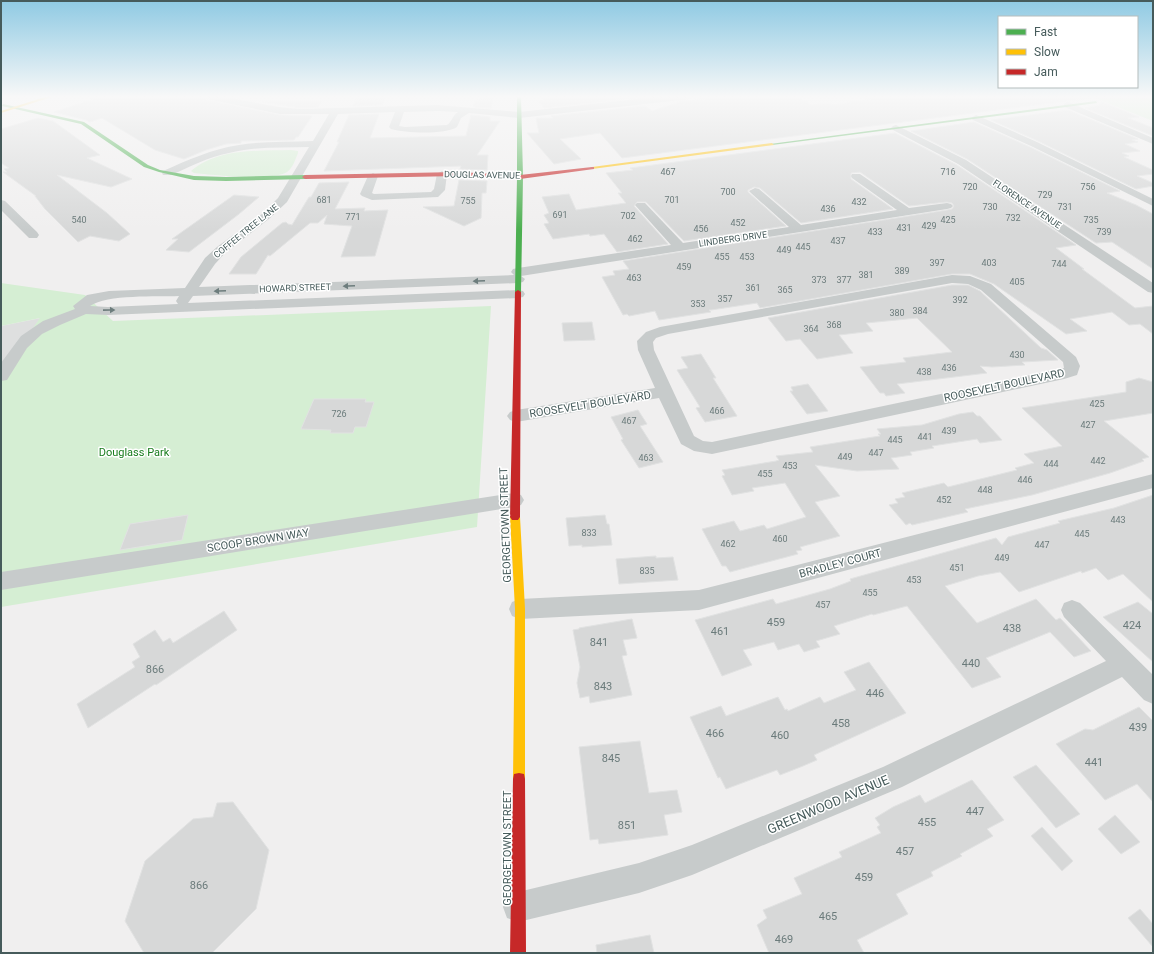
<svg xmlns="http://www.w3.org/2000/svg" width="1154" height="954" viewBox="0 0 1154 954" font-family="Roboto,sans-serif">
  <style>
    .education { fill: #dedfdf }
    .green { fill: #d5eed3 }
    .building { fill: #d7d8d8; stroke: #e1e2e2 }
    .lines { fill: none; stroke-linecap: round; stroke-linejoin: round }
    .street { fill: #c7cbcb; fill-rule: evenodd }
    .fast { fill: #4caf50; fill-rule: evenodd }
    .slow { fill: #ffc107; fill-rule: evenodd }
    .jam { fill: #c62828; fill-rule: evenodd }
    .oneway { fill: #6d7d7d }
    .labels { text-anchor: middle; stroke-width: 3; stroke-linejoin: round; paint-order: stroke }
    .number-label { font-size: 9px; fill: #6b7b7b }
    .far-street-label { font-size: 9px; fill: #465b5b; stroke: #fff }
    .street-label { font-size: 11px; fill: #465b5b; stroke: #fff }
    .park-label { font-size: 11px; fill: #187c1d; stroke: #fff }
    .near-number-label { font-size: 11px; fill: #6b7b7b }
    .near-street-label { font-size: 13px; fill: #465b5b; stroke: #fff }
  </style>
  <rect width="100%" height="100%" fill="#f0efef"/>
  <!-- education -->
  <path class="education" d="M41,318L1,374V326Z"/>
  <!-- green -->
  <path class="green" d="M1090,96H1153V121Z
    M291,150L298,151V153C295,160 293,168 287,172C274,181 211,175 194,173L191,171C218,148 258,151 291,150Z
    M1,283L85,295L113,321L491,306L477,527L1,607V374L40,318L1,326Z"/>
  <!-- building -->
  <path class="building" d="M102,96H202L207,100L280,115L312,116L298,137H296L294,140L241,141V143L226,144L206,150L184,159L155,150L102,118L90,122L86,120L54,112Z
    M540,96H634L635,98L544,108L538,100H543Z
    M735,96H797L811,105L829,103L833,105L887,96H1087L1091,98L622,158L600,133L560,139L581,159L554,164L527,133H539L536,118H553L551,116L645,106L652,111L683,101Z
    M356,99H385L382,105L353,106Z
    M493,99L491,108L473,107L475,100Z
    M322,101L318,107L302,108L262,102Z
    M1102,102L1139,117L1128,118L1153,128V136L1085,108L1100,105Z
    M1068,110L1138,139L1132,140L1138,142L1125,144L1140,151L1122,153L1129,156L1124,157L1153,170V174L1137,176L1153,183V186L1136,189L1038,141L991,120Z
    M379,114L370,138L466,136L471,115L490,117V121H500L477,155H488L487,170L460,169L461,166L324,171L339,142H337L349,115Z
    M38,118L53,121L100,155L87,158L132,179L111,187L57,175L107,213L130,234L119,241L90,236L78,242L45,209L35,196H36L3,172H7L4,169L9,168L1,163V129Z
    M974,122L1030,147L1120,191L1107,193L1136,205L1153,214V269L1112,242L1096,243L967,159L911,131Z
    M895,133L957,165L1076,245L1056,248L1084,269H1082L1135,308L1153,306V334L1140,324L1129,325L1112,312L1070,319L1087,331L1066,334L994,284L970,274H952L760,308L757,303L711,310H709L711,312L659,320L655,311L629,316L627,314L623,315L602,277L615,275L613,271L629,269L623,261L947,210L952,209L954,206L952,203L947,202L909,206L860,172L851,173V179L893,209L801,223L760,188L754,187L748,190V192L786,226L684,241L646,202H637L634,206L668,244L617,252L604,234L590,236L589,234L553,239L544,224L549,223L544,215L549,213L542,197L569,194L576,210L626,203L618,193H622L606,173L633,170L630,168Z
    M459,180L487,181L486,193H482L481,218L464,226L423,207L454,206Z
    M349,182L335,209L365,208L364,211L388,210L375,256L341,257L352,226L324,224L327,215L318,223H310L270,256L268,255L256,274H229L241,257L282,223L286,222L288,224L292,225L309,197H311L319,183Z
    M234,195L259,197L239,214L189,252L166,250L178,239H172Z
    M952,285H968L980,291L1041,348L1047,350L1058,360L1022,362L1025,365L992,367L980,366L987,373L897,384L905,393L886,396L884,393H880L860,367L906,362L903,358L952,352L917,318L866,323L873,331L839,335L853,353L817,359L800,339L786,341L768,318Z
    M592,322L595,340L564,341L562,323Z
    M701,354L716,378H713L737,416L705,422L696,408L700,407L677,370L688,368L681,357Z
    M1139,378L1153,382V413L1104,421L1149,457L1142,459L1144,461L1110,473L1032,495L965,509L968,512L912,525L910,523L906,525L889,505L898,503L895,499L905,497L902,493L944,483L948,487L1017,470L1015,468L1034,463L1024,454L1062,446L1022,408L1126,392V382Z
    M808,384L828,411L807,414L790,391H793L791,387Z
    M314,399H366L365,402H374L366,427H355L353,433H330L331,430L301,429Z
    M638,410L647,424L640,426L663,462L639,468L621,440L623,439L611,417Z
    M973,412L977,416H980L1002,440L980,443L977,439L932,446L934,448L910,452L912,455L891,458L899,469L857,471L815,465L840,496L815,502L840,536L800,547L802,550L796,551L798,554L730,572L726,566H722L702,529L734,521L740,531L764,525L767,529L806,517L785,483L752,488L754,491L732,495L722,476L725,475L722,470L776,461L779,460L776,456L813,452L810,447L880,436L878,434H881L877,429L922,425L959,414Z
    M1153,495V602L1123,574L1108,580L1096,568L1082,573L1081,571L1019,592L1000,572L978,576L945,586L977,623L1036,599L1056,620L1060,618L1091,651L1074,657L1050,632L986,658L1001,677L972,688L907,606L873,615L872,614L834,626L840,634L816,641L820,647L804,652L799,644L778,650L774,642L743,650L752,665L722,676L695,620L773,599L776,604L830,589L851,581L850,579L996,538L1002,545L1008,537L1060,523L1058,521L1114,508Z
    M188,515L182,540L120,550L130,524Z
    M605,515L607,524H609L612,545L582,547V545L569,546L566,518Z
    M656,556V558L673,557L678,580L619,584L616,559Z
    M1138,602L1153,614V662L1103,617Z
    M224,611L237,630L156,685L155,684L88,728L77,704L135,667L132,662L140,657L133,644L155,630L163,642L170,638L173,643Z
    M632,619L637,638L623,640L627,655L622,656L632,695L590,703L589,696L580,698L577,683L580,667L573,630L579,629V628Z
    M869,662L906,713L814,755L817,760L803,766L780,775L777,770L726,789L720,777L718,778L690,717L721,706L726,716L778,697L785,710L787,709L788,711L820,697L824,703L856,690L844,672Z
    M1139,707L1153,721V802L1137,784L1105,800L1056,744L1085,729L1093,730Z
    M640,741L649,793L677,790L682,812L664,815L668,835L599,844L598,839L590,840L579,747Z
    M1036,765L1080,814L1056,828L1013,777Z
    M972,780L1004,820L987,829L993,836L960,854L962,856L931,872L933,876L896,894L908,914L857,940L864,953H769L757,925L767,918L763,910L802,894L794,878L842,857L839,852L881,833L877,827L880,825L875,818L893,807L920,795L925,803Z
    M233,802L269,850L256,909L212,953H144L125,921L145,861L193,819L213,817L217,803Z
    M1115,815L1140,842L1121,854L1098,829Z
    M1042,827L1073,861L1062,871L1031,836Z
    M1140,909L1153,924V947L1128,918Z
    M650,935L654,953H597L596,945Z"/>
  <g class="lines">
    <!-- street -->
    <path class="street" d="M203,96C237,96 268,108 302,109L438,105L519,112L664,96H694L690,99L519,118L469,113L461,118L457,127C444,135 406,133 391,129L389,127L395,112L338,114L287,202L270,218L225,253L215,264L199,287L514,275L511,272L513,269L518,268L671,245L635,205L637,203H645L683,243L789,227L751,193L749,191L755,188L759,189L801,225L897,210L852,178L851,176L852,174H860L909,208L947,203L951,204L953,206L951,208L947,209L521,276L525,279L523,282L518,283L193,296L188,303L518,290L523,291L525,294L523,297L518,298L108,315L86,314L60,325L42,334L27,348L7,380L1,381V363L21,336L43,321L75,309L73,306L87,295L109,291L185,288L205,258L217,247L262,214L278,198L309,147C282,148 255,146 229,153C208,157 190,167 171,175H163L162,173L163,171C188,160 212,149 239,145C263,141 288,142 313,141L329,114H280L207,99ZM438,111L458,112C452,116 452,122 447,125L405,127L399,126L404,112ZM179,296L176,301L178,304L108,307L90,306C107,294 157,297 179,296Z
      M1068,102L1153,138V144L1065,107L1064,105L1065,103Z
      M976,115L1037,142L1153,199V206L1031,146L973,120L971,118Z
      M896,125L966,160L1153,283V293L1148,292L958,164L893,130L891,128L893,126Z
      M442,171L447,174L445,190L438,197L372,200L362,196L360,194L368,176L373,173L378,176L372,193L374,194L431,192L434,189L437,174Z
      M1,200L5,201L37,232L39,235L37,238H29L1,210Z
      M952,275L970,276L991,284L1076,357L1080,366L1077,375L1064,379L712,454L694,451L681,444L659,398L516,422L510,420L507,416L510,412L516,410L655,388L638,350L637,341L646,332L660,327ZM952,283L968,284L981,290L1063,362L1064,368L712,442L703,441L694,436L654,350L653,342L656,338L668,334Z
      M1153,474V488L699,610L520,619L512,616L509,609L512,602L520,599L699,590Z
      M514,493L521,495L524,500L521,505L514,507L1,590V572Z
      M1072,600L1080,603L1153,675V704L1144,700L1122,677L902,787L692,875L639,893L518,922L507,918L503,907L507,896L518,892L639,863L692,845L883,767L1106,661L1064,617L1061,610L1064,603Z"/>
    <!-- fast -->
    <path class="fast" d="M517,96H521L523,177L521,292L518,294L515,292L517,177Z
      M1096,101L1097,103L772,145L770,144Z
      M3,104L84,122L148,165L160,170L194,176L226,177L305,175L308,177L305,179L226,181L194,180L159,172L144,167L81,124L2,106Z"/>
    <!-- slow -->
    <path class="slow" d="M48,96H55L1,113V111Z
      M772,143L774,145L592,169L590,168L592,167Z
      M515,513L518,514L520,517L525,609V779L524,784L519,785L514,784L513,779L515,609L510,517L512,514Z"/>
    <!-- jam -->
    <path class="jam" d="M592,167H594V169L520,179L458,176L305,179L302,177L305,175L458,172L520,175Z
      M518,290L521,292L520,517L518,520H512L510,517L515,292Z
      M519,773L524,774L525,779L526,953H510L513,779L514,774Z"/>
  </g>
  <!-- one-way arrows -->
  <defs><path id="oneway-solid" d="M-6-.8H1V-3.2L6.5 0L1 3.2V.8H-6Z"/></defs>
  <g class="oneway">
    <use href="#oneway-solid" transform="translate(479 281) rotate(178)"/>
    <use href="#oneway-solid" transform="translate(349 286) rotate(178)"/>
    <use href="#oneway-solid" transform="translate(220 291) rotate(178)"/>
    <use href="#oneway-solid" transform="translate(109 310) rotate(-1)"/>
  </g>
  <!-- sky -->
  <linearGradient id="sky" x2="0" y2="1"><stop stop-color="#8fcae3"/><stop offset="0.42" stop-color="#f8f8f8"/><stop offset="1" stop-color="#f8f8f8" stop-opacity="0"/></linearGradient>
  <rect width="1154" height="230" fill="url(#sky)"/>
  <g class="labels">
    <!-- number labels -->
    <g class="number-label">
      <text x="668" y="175">467</text>
      <text x="948" y="175">716</text>
      <text x="970" y="190">720</text>
      <text x="1088" y="190">756</text>
      <text x="728" y="195">700</text>
      <text x="1045" y="198">729</text>
      <text x="324" y="203">681</text>
      <text x="672" y="203">701</text>
      <text x="468" y="204">755</text>
      <text x="859" y="205">432</text>
      <text x="990" y="210">730</text>
      <text x="1065" y="210">731</text>
      <text x="828" y="212">436</text>
      <text x="560" y="218">691</text>
      <text x="628" y="219">702</text>
      <text x="353" y="220">771</text>
      <text x="1013" y="221">732</text>
      <text x="79" y="223">540</text>
      <text x="948" y="223">425</text>
      <text x="1091" y="223">735</text>
      <text x="738" y="226">452</text>
      <text x="929" y="229">429</text>
      <text x="904" y="231">431</text>
      <text x="701" y="232">456</text>
      <text x="875" y="235">433</text>
      <text x="1104" y="235">739</text>
      <text x="635" y="242">462</text>
      <text x="838" y="244">437</text>
      <text x="803" y="250">445</text>
      <text x="784" y="253">449</text>
      <text x="722" y="260">455</text>
      <text x="747" y="260">453</text>
      <text x="937" y="266">397</text>
      <text x="989" y="266">403</text>
      <text x="1059" y="267">744</text>
      <text x="684" y="270">459</text>
      <text x="902" y="274">389</text>
      <text x="866" y="278">381</text>
      <text x="634" y="281">463</text>
      <text x="819" y="283">373</text>
      <text x="844" y="283">377</text>
      <text x="1017" y="285">405</text>
      <text x="753" y="291">361</text>
      <text x="785" y="293">365</text>
      <text x="725" y="302">357</text>
      <text x="960" y="303">392</text>
      <text x="698" y="307">353</text>
      <text x="920" y="314">384</text>
      <text x="897" y="316">380</text>
      <text x="834" y="328">368</text>
      <text x="811" y="332">364</text>
      <text x="1017" y="358">430</text>
      <text x="949" y="371">436</text>
      <text x="924" y="375">438</text>
      <text x="1097" y="407">425</text>
      <text x="717" y="414">466</text>
      <text x="339" y="417">726</text>
      <text x="629" y="424">467</text>
      <text x="1088" y="428">427</text>
      <text x="949" y="434">439</text>
      <text x="925" y="440">441</text>
      <text x="895" y="443">445</text>
      <text x="876" y="456">447</text>
      <text x="845" y="460">449</text>
      <text x="646" y="461">463</text>
      <text x="1098" y="464">442</text>
      <text x="1051" y="467">444</text>
      <text x="790" y="469">453</text>
      <text x="765" y="477">455</text>
      <text x="1025" y="483">446</text>
      <text x="985" y="493">448</text>
      <text x="944" y="503">452</text>
      <text x="1118" y="523">443</text>
      <text x="589" y="536">833</text>
      <text x="1082" y="537">445</text>
      <text x="780" y="542">460</text>
      <text x="728" y="547">462</text>
      <text x="1042" y="548">447</text>
      <text x="1002" y="561">449</text>
      <text x="957" y="571">451</text>
      <text x="647" y="574">835</text>
      <text x="914" y="583">453</text>
      <text x="870" y="596">455</text>
      <text x="823" y="608">457</text>
    </g>
    <!-- far-street labels -->
    <g class="far-street-label">
      <text transform="translate(482 175) rotate(1)" y="3">DOUGLAS AVENUE</text>
      <text transform="translate(1027 204) rotate(34)" y="3">FLORENCE AVENUE</text>
      <text transform="translate(246 231) rotate(-39)" y="3">COFFEE TREE LANE</text>
      <text transform="translate(733 239) rotate(-8)" y="3">LINDBERG DRIVE</text>
      <text transform="translate(295 288) rotate(-2)" y="3">HOWARD STREET</text>
    </g>
    <!-- street labels -->
    <g class="street-label">
      <text transform="translate(1004 385) rotate(-12)" y="4">ROOSEVELT BOULEVARD</text>
      <text transform="translate(590 404) rotate(-9)" y="4">ROOSEVELT BOULEVARD</text>
      <text transform="translate(505 525) rotate(-92)" y="4">GEORGETOWN STREET</text>
      <text transform="translate(258 540) rotate(-9)" y="4">SCOOP BROWN WAY</text>
      <text transform="translate(840 563) rotate(-15)" y="4">BRADLEY COURT</text>
      <text transform="translate(507 848) rotate(-90)" y="4">GEORGETOWN STREET</text>
    </g>
    <!-- park labels -->
    <g class="park-label">
      <text x="134" y="456">Douglass Park</text>
    </g>
    <!-- near-number labels -->
    <g class="near-number-label">
      <text x="776" y="626">459</text>
      <text x="1132" y="629">424</text>
      <text x="1012" y="632">438</text>
      <text x="720" y="635">461</text>
      <text x="599" y="646">841</text>
      <text x="971" y="667">440</text>
      <text x="155" y="673">866</text>
      <text x="603" y="690">843</text>
      <text x="875" y="697">446</text>
      <text x="841" y="727">458</text>
      <text x="1138" y="731">439</text>
      <text x="715" y="737">466</text>
      <text x="780" y="739">460</text>
      <text x="611" y="762">845</text>
      <text x="1094" y="766">441</text>
      <text x="975" y="815">447</text>
      <text x="927" y="826">455</text>
      <text x="627" y="829">851</text>
      <text x="905" y="855">457</text>
      <text x="864" y="881">459</text>
      <text x="199" y="889">866</text>
      <text x="828" y="920">465</text>
      <text x="784" y="943">469</text>
    </g>
    <!-- near-street labels -->
    <g class="near-street-label">
      <text transform="translate(828 804) rotate(-23)" y="5">GREENWOOD AVENUE</text>
    </g>
  </g>
  <!-- border -->
  <rect width="1154" height="954" fill="none" stroke="#465b5b" stroke-width="4"/>
  <!-- legend -->
  <rect x="998" y="16" width="140" height="72" fill="#ffffff" stroke="#b5bdbd"/>
  <rect x="1006" y="29" width="20" height="6" fill="#4caf50" stroke="#b5bdbd"/>
  <text x="1034" y="36" font-size="12" fill="#465b5b">Fast</text>
  <rect x="1006" y="49" width="20" height="6" fill="#ffc107" stroke="#b5bdbd"/>
  <text x="1034" y="56" font-size="12" fill="#465b5b">Slow</text>
  <rect x="1006" y="69" width="20" height="6" fill="#c62828" stroke="#b5bdbd"/>
  <text x="1034" y="76" font-size="12" fill="#465b5b">Jam</text>
</svg>
